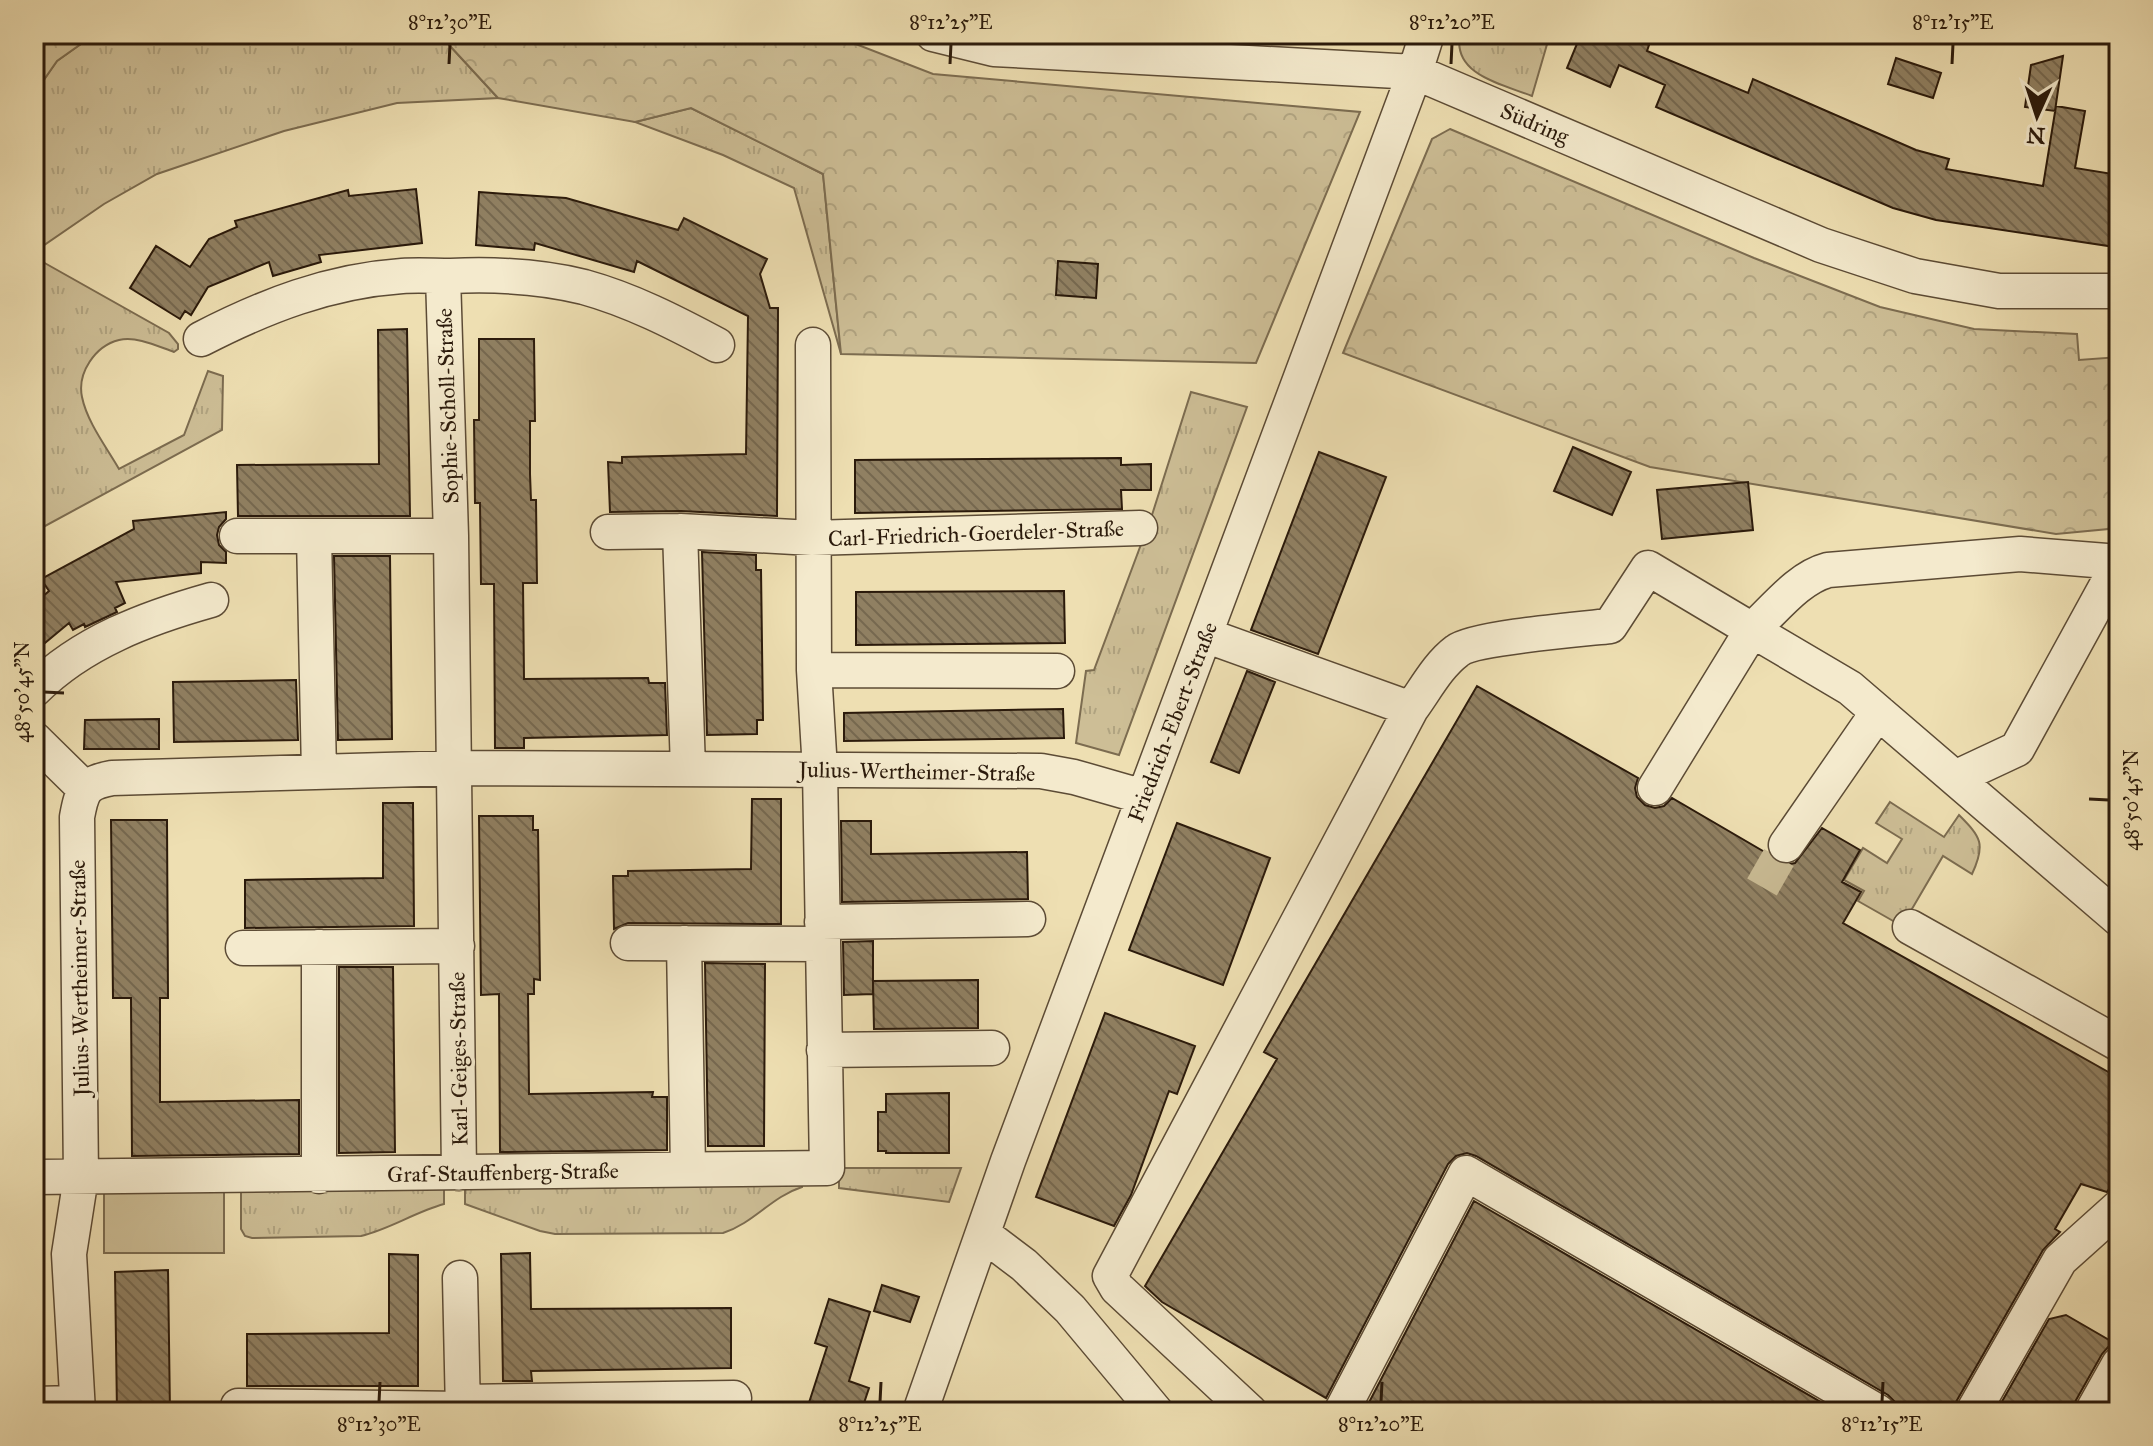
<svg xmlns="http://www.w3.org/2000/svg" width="2153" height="1446" viewBox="0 0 2153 1446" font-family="'IM FELL Great Primer',serif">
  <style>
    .grass { fill: url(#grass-tufts); stroke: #7c6c50; stroke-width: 2 }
    .forest { fill: url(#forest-crowns); stroke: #7c6c50; stroke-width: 2 }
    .park { fill: #cdbe96; stroke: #7c6c50; stroke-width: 2 }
    .building { fill: url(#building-back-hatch); stroke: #2b1a0b; stroke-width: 2 }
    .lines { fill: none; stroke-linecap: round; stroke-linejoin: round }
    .minor-tunnel { stroke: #c7b891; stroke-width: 34; stroke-dasharray: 34 17; stroke-linecap: butt }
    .minor-casing { stroke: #5c4b35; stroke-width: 37 }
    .minor { stroke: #f4eacd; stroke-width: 34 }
    .ticks { fill: none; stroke: #2b1a0b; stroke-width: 3 }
    .labels { text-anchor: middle; stroke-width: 7; stroke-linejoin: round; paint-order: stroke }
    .street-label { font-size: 22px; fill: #2b1a0b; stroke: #f4eacd }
    .neatline { fill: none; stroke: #2b1a0b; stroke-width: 3 }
    .ticks-label { font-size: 20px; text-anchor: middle; fill: #2b1a0b }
  </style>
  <defs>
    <pattern id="grass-tufts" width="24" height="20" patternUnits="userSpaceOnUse" patternTransform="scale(2)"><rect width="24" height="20" fill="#cdbe96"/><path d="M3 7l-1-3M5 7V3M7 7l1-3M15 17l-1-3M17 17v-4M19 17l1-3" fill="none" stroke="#b0a380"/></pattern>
    <pattern id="forest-crowns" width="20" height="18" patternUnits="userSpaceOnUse" patternTransform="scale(2)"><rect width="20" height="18" fill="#cdbe96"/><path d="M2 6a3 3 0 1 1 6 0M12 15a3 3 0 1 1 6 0" fill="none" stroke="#b0a380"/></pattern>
    <pattern id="building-back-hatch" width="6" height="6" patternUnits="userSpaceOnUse" patternTransform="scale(2)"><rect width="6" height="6" fill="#908062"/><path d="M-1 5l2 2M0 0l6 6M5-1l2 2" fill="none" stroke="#76684f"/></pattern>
  </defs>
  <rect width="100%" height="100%" fill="#eedfb2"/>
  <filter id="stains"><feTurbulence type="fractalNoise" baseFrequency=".0025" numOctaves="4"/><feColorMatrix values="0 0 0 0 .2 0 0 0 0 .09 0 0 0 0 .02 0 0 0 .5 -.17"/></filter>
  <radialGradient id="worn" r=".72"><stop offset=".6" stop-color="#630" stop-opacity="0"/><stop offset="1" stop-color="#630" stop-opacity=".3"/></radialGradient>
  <!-- grass -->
  <path class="grass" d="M95,34H439L498,98L397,103L284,131L157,174L104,204L34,252V94L57,61Z
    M1460,34H1550L1532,96C1502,84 1452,75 1460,34Z
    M691,108L823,174L841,354L794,188L723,155L635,122Z
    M34,257L169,333L178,344V349L174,352C157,346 137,336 119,340C95,346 77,373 82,397C87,422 107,448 119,469L184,435L208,371L223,376L222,430L34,532Z
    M1191,392L1247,407L1119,755L1076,743L1086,671L1094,670L1152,515Z
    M34,760L43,770V810L34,811Z
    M1890,802L1944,837L1959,815C1981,837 1986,844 1972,874L1943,856L1902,926L1858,901L1864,891L1844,880L1863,848L1887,863L1902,839L1876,823Z
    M839,1168H961L949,1202L839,1188Z
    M802,1181V1187C771,1197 754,1223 723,1233L555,1234L540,1231L465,1204V1182Z
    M241,1182H444V1204C415,1212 390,1229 361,1236L252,1238L245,1236L241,1229Z"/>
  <!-- forest -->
  <path class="forest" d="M34,34H95L57,61L34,94Z
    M439,34H830L933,74L1360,112L1256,363L841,354L823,174L691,108L635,122L498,98Z
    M1450,129L1754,258L1880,307L1974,329L2077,334L2079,360L2119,357V528L2056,534L1650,467L1343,353L1432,139Z"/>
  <!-- park -->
  <path class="park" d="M104,1182L224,1183V1253H104Z"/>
  <!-- building -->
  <path class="building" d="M1581,34H1623L1649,45L1647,51L1748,93L1753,79L1916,150L1949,159L1946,169L2043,186L2056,106L2085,111L2075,168L2119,175V223L2115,247L1936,220L1893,208L1656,107L1665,85L1619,65L1610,87L1567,68Z
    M2063,56L2055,111L2025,107L2031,65Z
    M1896,58L1941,73L1933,98L1888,84Z
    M416,189L422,243L319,255L321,262L273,276L269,262L208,287L191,315L185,311L180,319L130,288L156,246L190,267L209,239L237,227L235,221L348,190L349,196Z
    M479,192L566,198L678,230L684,218L767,259L760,274L770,308H778L777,516L681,511L610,512L608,462L622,463V457L746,454L748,316L637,261L634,272L535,243L534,250L476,245Z
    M1058,261L1098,264L1096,298L1056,295Z
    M407,329L410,516H238L237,465L379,464L378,330Z
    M479,339H534L535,421H530V474L531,500H536L537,583H523L524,679L648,678L649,683H665L667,735L524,738V748H495L494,584H481L480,503H475L474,420H479Z
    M1573,447L1631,472L1612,515L1554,491Z
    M1319,452L1386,477L1318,654L1251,630Z
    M1121,458V465L1151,464V490H1121L1122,509L855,513V460Z
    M1748,482L1753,530L1662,539L1657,490Z
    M226,512V519L219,527L217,535L219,545L226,552V563L201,562V573L116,582L125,603L115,608L117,612L85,627L84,624L73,630L69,623L34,652V604L49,591L41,579L134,529L133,521Z
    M702,552L756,555V570H761L763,720H757V734L707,735Z
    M334,556H390L392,739L338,740Z
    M1064,591L1065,643L856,645V592Z
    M1247,671L1275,682L1239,773L1211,762Z
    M296,680L298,740L174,742L173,682Z
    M1477,686L1638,778L1635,788L1637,797L1645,805L1655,808L1664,806L1672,798L1768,854L1775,862L1785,865L1795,863L1822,828L1860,850L1842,882L1861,892L1843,923L2119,1078V1173L2107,1192L2081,1184L2055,1229L2060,1232L2043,1250L1956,1402L1953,1412H1898L1896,1403L1888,1395L1476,1156L1467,1153L1456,1156L1448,1164L1326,1398L1162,1302L1145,1286L1277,1059L1264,1052Z
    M1063,709L1064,738L844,741V713Z
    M159,719V749H84L85,720Z
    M752,799H781V924L628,923L614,929L613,876H628V871L751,869Z
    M383,803H413L414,926L245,928V880L383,878Z
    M479,816H533V830H538L540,980L534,979V994H528L529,1094L653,1092L652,1097H667V1150L500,1152L499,994L481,995Z
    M111,820H167L168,998H160V1102L299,1100V1154L132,1156L131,998H113Z
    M841,821H871V854L1027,852L1028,899L842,902Z
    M1177,823L1270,858L1223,985L1129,950Z
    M873,941V994L844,995L843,942Z
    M705,963L765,964L764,1146H708Z
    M339,967H393L395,1152L339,1153Z
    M978,980V1028L874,1029L873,981Z
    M1105,1013L1195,1046L1177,1094L1169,1091L1131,1195L1114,1226L1036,1197Z
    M949,1093V1153H886V1151H878V1112H886V1094Z
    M1474,1201L1838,1412H1364Z
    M530,1253L531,1309L731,1308V1368L531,1371L532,1381H503L501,1254Z
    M389,1254L418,1255V1386H247V1334L389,1333Z
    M168,1270L170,1412H117L115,1272Z
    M882,1285L919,1297L910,1322L874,1311Z
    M829,1299L870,1312L849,1381L869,1388L861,1412H806L827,1347L815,1343Z
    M2066,1315L2116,1344L2108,1347L2102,1354L2075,1402L2072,1412H1996L2049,1319Z"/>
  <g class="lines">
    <!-- minor-tunnel -->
    <path class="minor-tunnel" d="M1762,887L1786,845"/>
    <!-- minor casing -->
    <g class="minor-casing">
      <path id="minor" d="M933,34L994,49L1415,72L1821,245L1915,276L1999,291H2119
        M443,276L451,536L459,1173
        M201,339C265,306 329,281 402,276C418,275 435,276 451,276C496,274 540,276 584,287C631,300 674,322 717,345
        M680,531L688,769
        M608,532L680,531L812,538L1140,528
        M237,536H451
        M314,536L319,772
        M1205,635L1411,709
        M814,670L1057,671
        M34,690C82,642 147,618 211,600
        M34,739L85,789
        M1955,778L2017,749L2119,563
        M1655,788L1752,630L1850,688L2119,919
        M1786,845L1878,712
        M822,922L1028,919
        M1910,927L2119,1044
        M628,943L822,944
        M684,943L688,1169
        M319,947V1176
        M243,948L457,946
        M824,1050L992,1048
        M34,1177L827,1168L820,770L814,670L813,345
        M983,1234L1024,1265L1070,1309L1156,1412
        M460,1278L463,1412
        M463,1402L734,1398
        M34,1404L77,1403
        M238,1406L463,1409
        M78,1412L69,1254L81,1177L77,817C82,790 85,783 112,778L455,768L1041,771L1074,777L1144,797
        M920,1412L1008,1161L1415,72L1427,34
        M1250,1412L1117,1288L1110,1276L1411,709C1425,690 1438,665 1457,651C1473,638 1583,629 1610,626L1648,568L1752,630C1775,609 1798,578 1828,570L2020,554L2119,562
        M1341,1412L1466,1173L1878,1412
        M1973,1412L2060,1260L2119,1207
        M2092,1412L2119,1364"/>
    </g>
    <!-- minor -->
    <use href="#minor" class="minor"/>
  </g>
  <!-- ticks -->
  <path class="ticks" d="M449,64L450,44M950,64L951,44M1451,64L1452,44M1952,64L1953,44M44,692L64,693M2089,799L2109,800M379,1402L380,1382M880,1402L881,1382M1381,1402L1382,1382M1882,1402L1883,1382"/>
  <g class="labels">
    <!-- street labels -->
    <g class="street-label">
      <text transform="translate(1535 123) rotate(23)" y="8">Südring</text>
      <text transform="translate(447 406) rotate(-92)" y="8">Sophie-Scholl-Straße</text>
      <text transform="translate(976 533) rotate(-2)" y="8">Carl-Friedrich-Goerdeler-Straße</text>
      <text transform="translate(1172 722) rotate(-69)" y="8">Friedrich-Ebert-Straße</text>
      <text transform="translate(917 771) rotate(1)" y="8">Julius-Wertheimer-Straße</text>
      <text transform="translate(79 978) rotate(-91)" y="8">Julius-Wertheimer-Straße</text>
      <text transform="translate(458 1059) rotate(-91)" y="8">Karl-Geiges-Straße</text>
      <text transform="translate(503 1172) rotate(-1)" y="8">Graf-Stauffenberg-Straße</text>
    </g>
  </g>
  <!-- margin -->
  <rect width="2153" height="1446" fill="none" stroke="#eedfb2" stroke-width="88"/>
  <!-- north arrow -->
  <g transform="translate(2037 116) rotate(183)" stroke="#f4eacd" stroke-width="6" paint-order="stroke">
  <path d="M0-6L14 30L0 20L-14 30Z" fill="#2b1a0b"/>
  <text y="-12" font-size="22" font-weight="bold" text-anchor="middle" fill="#2b1a0b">N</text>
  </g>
  <rect x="44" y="44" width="2065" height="1358" class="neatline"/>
  <g class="ticks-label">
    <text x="450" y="29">8°12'30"E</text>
    <text x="951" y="29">8°12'25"E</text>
    <text x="1452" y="29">8°12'20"E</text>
    <text x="1953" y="29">8°12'15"E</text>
    <text transform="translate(22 692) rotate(-90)" y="7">48°50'45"N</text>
    <text transform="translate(2131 800) rotate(-90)" y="7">48°50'45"N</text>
    <text x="379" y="1431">8°12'30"E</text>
    <text x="880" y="1431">8°12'25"E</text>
    <text x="1381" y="1431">8°12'20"E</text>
    <text x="1882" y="1431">8°12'15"E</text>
  </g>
  <rect width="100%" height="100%" filter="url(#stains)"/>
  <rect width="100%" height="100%" fill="url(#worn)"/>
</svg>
